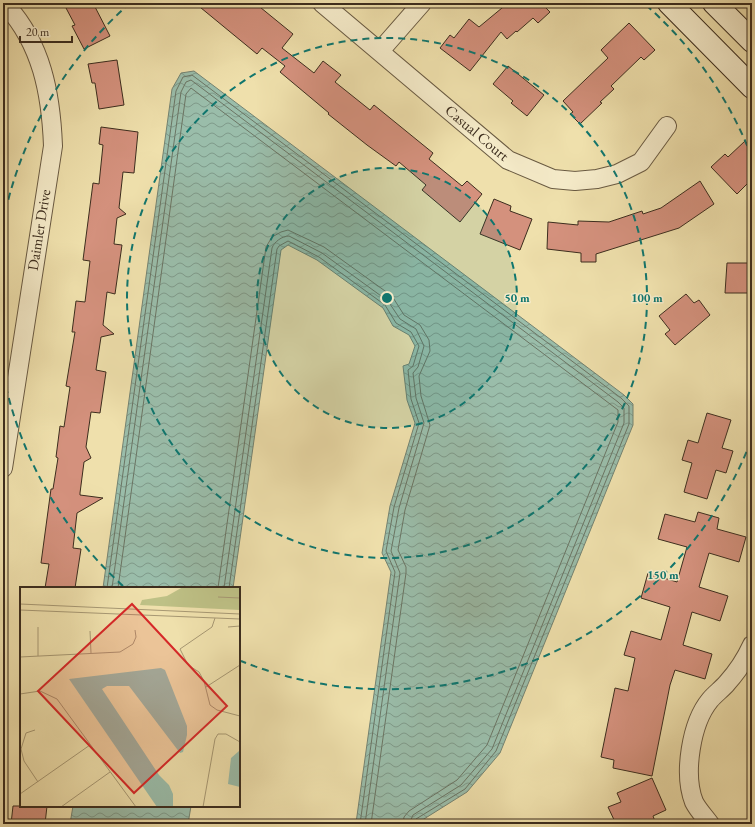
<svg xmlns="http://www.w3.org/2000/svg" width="755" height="827" viewBox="0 0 755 827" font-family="'EB Garamond',serif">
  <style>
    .water { fill: url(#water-waves); stroke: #748372 }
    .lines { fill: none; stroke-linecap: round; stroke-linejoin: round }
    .shore { stroke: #6b7564; stroke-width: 1 }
    .building { fill: #d4917d; stroke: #3c2d1e }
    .minor-casing { stroke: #695a42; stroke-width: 20 }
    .secondary-casing { stroke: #3c2d1e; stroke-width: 24 }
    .minor { stroke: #f5ebc9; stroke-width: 18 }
    .secondary { stroke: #f5ebc9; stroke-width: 22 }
    .ring { fill: none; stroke: #0f766e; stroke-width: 2; stroke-dasharray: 7 5 }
    .labels { text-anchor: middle; stroke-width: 3; stroke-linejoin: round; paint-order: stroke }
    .street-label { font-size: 15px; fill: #3c2d1e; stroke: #f5ebc9 }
    .inset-road { fill: none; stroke: #a79873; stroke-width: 1 }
    .view { fill: #d62828; fill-opacity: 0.15; stroke: #d62828; stroke-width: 2 }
    .inset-edge { fill: none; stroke: #3c2d1e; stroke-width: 2 }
    .centre { fill: #0f766e; stroke: #f5ebc9; stroke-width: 2 }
    .ring-label { font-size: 12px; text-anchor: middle; font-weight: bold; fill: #0f766e; stroke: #f5ebc9; stroke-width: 3; stroke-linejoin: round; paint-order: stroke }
  </style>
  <defs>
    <pattern id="water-waves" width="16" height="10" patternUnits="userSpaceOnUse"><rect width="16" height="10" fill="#9abdaa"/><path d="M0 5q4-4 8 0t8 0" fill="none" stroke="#7f9a8a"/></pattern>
  </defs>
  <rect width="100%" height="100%" fill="#efe0ac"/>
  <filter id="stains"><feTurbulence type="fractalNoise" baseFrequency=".005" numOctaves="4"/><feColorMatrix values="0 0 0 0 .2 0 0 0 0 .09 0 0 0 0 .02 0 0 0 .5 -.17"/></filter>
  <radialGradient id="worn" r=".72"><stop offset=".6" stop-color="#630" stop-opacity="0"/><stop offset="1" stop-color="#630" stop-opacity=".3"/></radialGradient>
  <!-- water -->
  <path class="water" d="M194,71L624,395L633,404V425L500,753L467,792L416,824L356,823L391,572L382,553L390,506L415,423L407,400L403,366L409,364L415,346L409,335L393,326L383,308L317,260L288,245L281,250L233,588H103L172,89L181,73Z
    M73,806H191L188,824H70Z"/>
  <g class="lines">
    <!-- shore -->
    <path class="shore" d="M107,588L176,91L183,77L192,75L621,398L629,406V424L496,751L465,789L416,819L414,824
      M112,588L181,92L186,82L191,80L618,402L624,408V423L492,749L461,785L413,815L409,824
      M118,588L186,94L191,88L618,410V422L487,745L457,780L409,811L404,817L403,824
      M218,588L266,247L272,237L281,232L288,230L324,247L392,296L404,315L420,325L429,340L430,351L419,376L421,396L430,425L405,510L398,550L406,567V573L371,824
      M224,588L272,248C274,242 282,236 289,236L322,253L388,301L400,319L416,329L424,346L418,367L413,373L416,398L424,423L399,508L391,551L400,573L365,824
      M229,588L277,249L279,246L288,241L319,257L385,305L396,323L411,332L419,346L413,366L408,370L411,399L419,423L394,507L386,551L395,572L360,824"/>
  </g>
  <!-- building -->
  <path class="building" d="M75,3H93L110,36L84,49L72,26L75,25L66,8Z
    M195,3H255L293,34L282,48L314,73L323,61L341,75L335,82L370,110L374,105L433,153L429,159L462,186L467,181L482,194L460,222L422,190L426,185L399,162L396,166L367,145L328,114L329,113L280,72L285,66L262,48L257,54Z
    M508,3H549L545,7L550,12L538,23L533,18L517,32L516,31L507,39L501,32L470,71L440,48L450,35L454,38L469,19L479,27Z
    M629,23L655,50L644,60L641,57L611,86L614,89L600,102L602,103L580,124L570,114L573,112L563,101L608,58L601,50Z
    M117,60L124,105L99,109L95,83H92L88,64Z
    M508,66L544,95L527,116L511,103L513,101L493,84Z
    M101,127L138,132L134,173L123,172L119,208L126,214L117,218L114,244L122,245L115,294L107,292L103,325L114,334L101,337L96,370L106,372L100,413L91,412L86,447L91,458L84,462L80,493V495L103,498L77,513L73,548L81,549L75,588H45L49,564L41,563L51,489H53L58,458L56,457L60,426L64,427L70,387L66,386L75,332H72L76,301L85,302L90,261L83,260L93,183L99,184L103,145L99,144Z
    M745,141L752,148V179L737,194L711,167L725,154L728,157Z
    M700,181L714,204L679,228L596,254V262H581V253L547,249L548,222L578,225V221L609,222L642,211L643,214L661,208Z
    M494,199L511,206L510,211L532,219L520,250L480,234Z
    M727,263H752V293H725Z
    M686,294L694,303L699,300L710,315L675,345L665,334L670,330L659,316Z
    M707,413L731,420L722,448L733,451L726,473L716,470L707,499L684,492L692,463L682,460L688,440L698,443Z
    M698,512L719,518L717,529L746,537L739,562L709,553L699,587L728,596L720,621L692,612L683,645L712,654L705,679L675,670L670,685L652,776L613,768L614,760L601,757L615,688L628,691L635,658L624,655L631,631L661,640L670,607L641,598L648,573L677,582L687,547L658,539L665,514L695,522Z
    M652,778L666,810L653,816L656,824H616L608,807L621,802L617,793Z
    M13,806H47L45,824H11Z"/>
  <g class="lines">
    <!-- minor casing -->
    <g class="minor-casing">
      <path id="minor" d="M322,3L508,160L553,179L575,181L597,179L617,174L641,162L667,126
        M380,51L422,3
        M3,468L53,146C51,94 42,43 4,3
        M710,824C705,817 698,810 694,802C683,774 691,723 710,700C715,694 722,689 727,683C737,672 746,658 752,645"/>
    </g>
    <!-- secondary casing -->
    <g class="secondary-casing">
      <path id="secondary" d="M669,3L752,87
        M714,3L752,41"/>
    </g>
    <!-- minor -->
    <use href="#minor" class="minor"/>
    <!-- secondary -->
    <use href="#secondary" class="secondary"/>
  </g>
  <!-- distance rings -->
  <circle cx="387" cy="298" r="130" fill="#0f766e" fill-opacity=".12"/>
  <g class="ring">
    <circle cx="387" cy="298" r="130"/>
    <circle cx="387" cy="298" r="260"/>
    <path d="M751 441A391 391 0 0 1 241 661M123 586A391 391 0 0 1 3 373M3 223A391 391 0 0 1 128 5M646 5A391 391 0 0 1 751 155"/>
  </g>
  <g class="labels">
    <!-- street labels -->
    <g class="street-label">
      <text transform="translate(477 133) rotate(40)" y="5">Casual Court</text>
      <text transform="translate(39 230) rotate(-81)" y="5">Daimler Drive</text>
    </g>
  </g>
  <!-- overview -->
  <g transform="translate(20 587)">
    <rect width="220" height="220" fill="#efe0ac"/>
    <path d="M163,0H220V23L120,18L122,13L147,9Z" fill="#bec186"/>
    <path d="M141,81L145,83L167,139V148L163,165L160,166L109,99H87L82,102L139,188L149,198L153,207V220H137L49,92ZM219,164L220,165V200L208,197L211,171Z" fill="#9abdaa"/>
    <path class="inset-road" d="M198,10L220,11M0,17L220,27M0,23L220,32M18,40V69M208,40L220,39M70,44L71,66M160,62L168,78L179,85L184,94L190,118L197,123L220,129M160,62L192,40L195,31M0,70L100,65L113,57L116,50L115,43M186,100L220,78M0,107L20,104L37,112L116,220M15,143L6,146L1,162L4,174L18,195M0,207L70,158M41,220L90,185M183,220L195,152L198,147H206L220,155"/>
    <path class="view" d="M112,17L207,119L114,206L18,104Z"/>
    <rect width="220" height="220" class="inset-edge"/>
  </g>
  <circle cx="387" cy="298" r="6" class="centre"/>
  <g class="ring-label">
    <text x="517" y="302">50 m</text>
    <text x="647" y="302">100 m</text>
    <text x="663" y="579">150 m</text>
  </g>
  <!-- margin -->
  <rect width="755" height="827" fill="none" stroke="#efe0ac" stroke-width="16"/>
  <rect x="4" y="4" width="747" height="819" fill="none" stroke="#3c2d1e" stroke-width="2"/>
  <rect x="8" y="8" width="739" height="811" fill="none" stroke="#3c2d1e"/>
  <!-- scale -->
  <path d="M20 36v6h52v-6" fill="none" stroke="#3c2d1e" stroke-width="2"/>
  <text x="26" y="36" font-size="12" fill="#3c2d1e" stroke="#f5ebc9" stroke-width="3" paint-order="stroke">20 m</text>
  <rect width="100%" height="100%" filter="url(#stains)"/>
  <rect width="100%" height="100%" fill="url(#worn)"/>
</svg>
